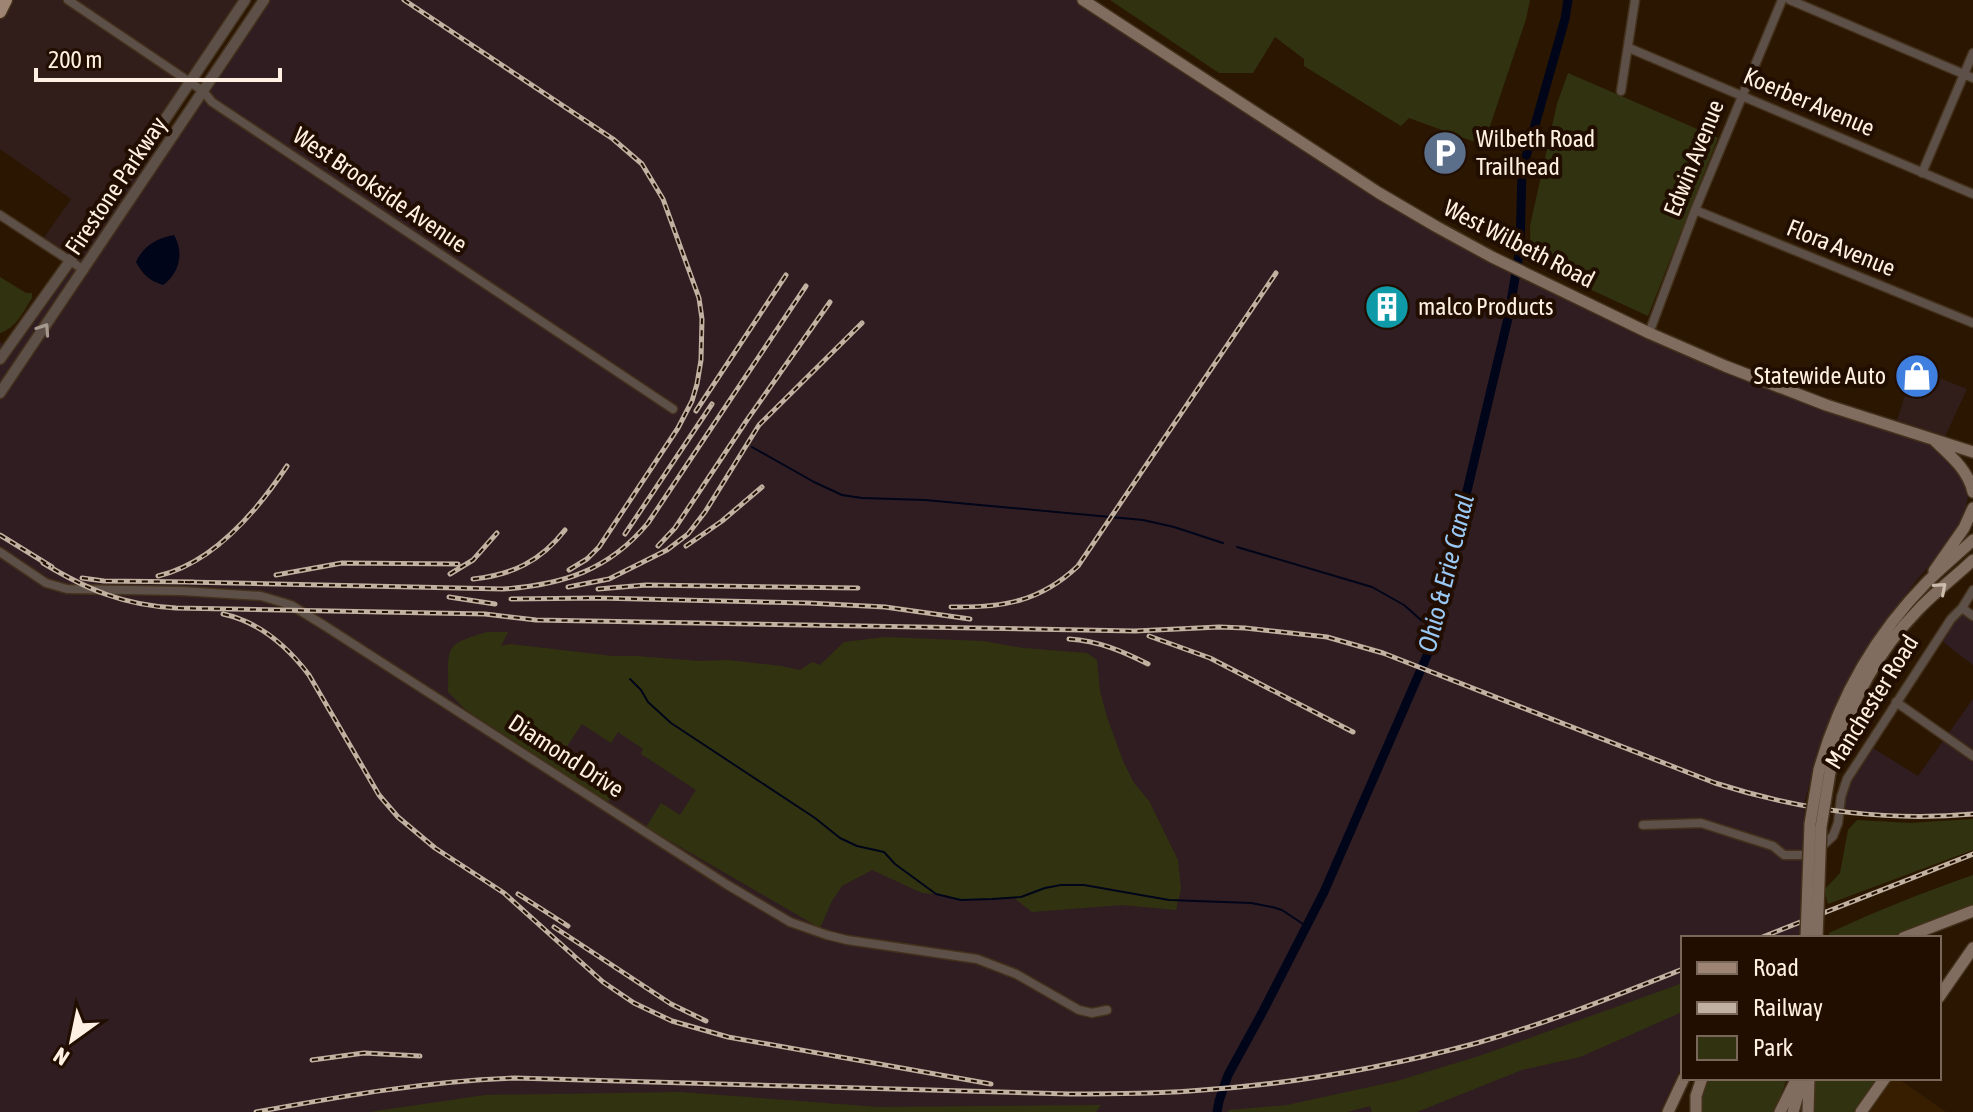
<svg xmlns="http://www.w3.org/2000/svg" width="1973" height="1112" viewBox="0 0 1973 1112" font-family="'Asap Condensed',sans-serif">
  <style>
    .commercial { fill: #311e1a }
    .industrial { fill: #301d21 }
    .built { fill: #371e00 }
    .green { fill: #313310 }
    .water { fill: #000519 }
    .lines { fill: none; stroke-linecap: round; stroke-linejoin: round }
    .stream { stroke: #000519; stroke-width: 2 }
    .canal { stroke: #000519; stroke-width: 9 }
    .minor-casing { stroke: #44311c; stroke-width: 11 }
    .tertiary-casing { stroke: #44311c; stroke-width: 13 }
    .secondary-casing { stroke: #44311c; stroke-width: 14 }
    .primary-casing { stroke: #44311c; stroke-width: 15 }
    .minor { stroke: #5d5048; stroke-width: 8 }
    .tertiary { stroke: #5d5048; stroke-width: 10 }
    .secondary { stroke: #816d60; stroke-width: 11 }
    .primary { stroke: #9e8472; stroke-width: 12 }
    .rail-casing { stroke: #c1b1a1; stroke-width: 5 }
    .rail { stroke: #210e00; stroke-width: 2; stroke-dasharray: 6; stroke-linecap: butt }
    .secondary-bridge-casing { stroke: #44311c; stroke-width: 14; stroke-linecap: butt }
    .secondary-bridge { stroke: #816d60; stroke-width: 11 }
    .oneway { stroke: #a5988d }
    .oneway2 { stroke: #ccbcae }
    .labels { text-anchor: middle; stroke-width: 8; stroke-linejoin: round; paint-order: stroke }
    .street-label { font-size: 24px; fill: #fef0e2; stroke: #210e00 }
    .poi-label { font-size: 24px; fill: #fef0e2; stroke: #210e00; text-anchor: start }
    .water-label { font-size: 26px; font-style: italic; fill: #99c8f4; stroke: #210e00 }
  </style>
  <rect width="100%" height="100%" fill="#2b1701"/>
  <!-- commercial -->
  <path class="commercial" d="M6,0H245L70,261L41,242L71,199L0,149V12Z
    M1914,368L1967,389L1943,441L1895,426Z"/>
  <!-- industrial -->
  <path class="industrial" d="M264,0H1083L1371,188L1649,333L1826,405L1932,438L1963,468L1968,496L1963,522L1951,540L1916,581L1868,646L1841,696L1812,775L1805,800L1799,938H1683V1064L1660,1112H0V342L8,347L98,219L203,91Z
    M1962,608L1973,616V665L1938,638Z
    M1973,699V812L1933,814L1873,813L1840,808L1841,797L1868,745L1918,776Z"/>
  <!-- built -->
  <path class="built" d="M1887,1078H1897L1946,1112H1865Z"/>
  <!-- green -->
  <path class="green" d="M1110,0H1530L1526,19L1486,138L1472,141L1409,118L1401,126L1304,66V59L1275,37L1253,73H1219Z
    M1568,73L1718,138L1648,316L1531,262L1530,226L1557,104Z
    M0,277L26,293H32V298C23,312 16,328 0,333Z
    M487,632H508L501,646L510,644L613,656H636L700,661L728,660L781,666L800,670L812,662L820,665L844,642L885,637L983,641L1023,648L1087,653L1097,660L1100,691L1107,717L1123,761L1134,783L1149,801L1178,860L1181,889L1176,910L1122,905L1032,912L1014,898L961,900L936,894L922,893L872,870L842,886L832,901L820,928L646,827L661,803L680,815L696,790L641,754L643,749L618,732L611,743L582,724L563,752L617,789L608,802L466,710L448,692C449,647 442,645 487,632Z
    M1973,819V850L1828,904L1824,890L1840,873L1848,830L1857,820L1910,823Z
    M1973,875V905L1889,938H1828L1829,933C1876,911 1924,892 1973,875Z
    M1683,983V1012L1680,1013L1580,1057L1522,1070L1417,1112H1372L1370,1106L1347,1112H1228L1229,1110L1287,1105L1397,1081L1479,1056Z
    M1707,1078H1787L1775,1112H1700V1098Z
    M1814,1078H1879L1855,1112H1812Z
    M680,1092L878,1107L1101,1105L1096,1112H369L485,1095Z"/>
  <!-- water -->
  <path class="water" d="M174,235C184,252 180,273 163,285C150,281 142,274 136,262C143,246 157,238 174,235Z"/>
  <g class="lines">
    <!-- stream -->
    <path class="stream" d="M752,447L814,482L842,495L862,498L925,500L1143,520L1174,527L1223,543
      M1237,547L1372,587L1404,605L1421,620L1434,626
      M630,679L641,690L648,702L671,723L815,818L840,838L857,846L884,852L895,864L936,894L961,900L992,899L1021,897L1045,888L1061,885H1084L1169,900L1251,903L1272,907L1282,910L1306,926"/>
    <!-- canal -->
    <path class="canal" d="M1217,1112L1219,1101L1228,1075L1262,1013L1324,892L1429,651L1509,314L1520,248L1522,171L1565,19L1568,0"/>
    <!-- minor casing -->
    <g class="minor-casing">
      <path id="minor" d="M68,0L203,91L212,102L673,409
        M1790,0L1973,78
        M1629,48L1973,194
        M1621,91L1635,0
        M1922,173L1973,53
        M1695,210L1973,323
        M0,215L84,270
        M1649,333L1695,210L1782,0
        M0,552L46,583L67,589L182,591L261,596L291,605L325,626L726,884L790,922L827,935L847,940L977,959L1016,974L1079,1010L1092,1013L1107,1010
        M1962,608L1973,616
        M1896,702L1973,756
        M1643,825L1701,823L1773,846L1784,855H1803L1820,848L1833,836L1838,823L1841,797L1847,779L1951,619L1962,608L1973,590"/>
    </g>
    <!-- tertiary casing -->
    <g class="tertiary-casing">
      <path id="tertiary" d="M0,359L70,261L245,0
        M0,393L264,0"/>
    </g>
    <!-- secondary casing -->
    <g class="secondary-casing">
      <path id="secondary" d="M1083,0L1379,193L1437,227L1492,257L1649,333L1725,366L1826,405L1973,452
        M1935,441C1951,456 1968,470 1973,492
        M1934,571L1964,528L1973,508
        M1819,770C1839,698 1875,635 1927,582C1941,568 1958,554 1973,540
        M1830,772C1846,711 1874,655 1918,610C1935,592 1955,577 1973,560
        M1903,938L1973,911
        M1939,997L1973,948
        M1668,1112L1684,1078
        M1696,1112V1096L1702,1078
        M1780,1112L1796,1080
        M1793,1112L1803,1078
        M1808,1112L1809,1078
        M1861,1112L1885,1078"/>
    </g>
    <!-- primary casing -->
    <g class="primary-casing">
      <path id="primary" d="M0,12L6,0"/>
    </g>
    <!-- minor -->
    <use href="#minor" class="minor"/>
    <!-- tertiary -->
    <use href="#tertiary" class="tertiary"/>
    <!-- secondary -->
    <use href="#secondary" class="secondary"/>
    <!-- primary -->
    <use href="#primary" class="primary"/>
    <!-- rail casing -->
    <g class="rail-casing">
      <path id="rail" d="M404,0L613,139L642,164L663,199L699,298L702,319L701,360L697,384L692,401L678,428L599,547L587,559L569,570
        M696,411L786,275
        M625,534L712,404
        M0,535L52,567
        M658,546L675,528L747,420L830,302
        M686,546L722,521L762,487
        M43,563C88,590 123,605 176,608L485,614L536,620L1135,631L1219,627L1245,628L1327,637L1383,653L1715,783C1799,810 1885,822 1973,814
        M450,574L473,560L497,533
        M276,575L342,563L458,564
        M158,576C214,563 257,511 287,466
        M82,578L104,581L194,582
        M473,579C512,575 541,561 565,530
        M185,582L503,589C563,585 609,570 648,523L806,286
        M568,587L609,579L667,550L688,534L705,512L759,425L862,323
        M598,589L646,585L858,588
        M449,597L495,604
        M511,599L598,598L808,603L885,607L970,619
        M951,607C1002,608 1040,602 1078,566L1276,273
        M223,614C260,622 287,646 309,675L379,795L398,817L435,848L504,893L603,982L634,1003L672,1021L728,1037L991,1084
        M1149,636L1210,658L1353,732
        M1069,639C1099,641 1122,651 1148,664
        M518,894L568,926
        M554,927L671,1004L706,1021
        M1760,938L1973,854
        M312,1060L364,1053L420,1056
        M256,1112C343,1096 427,1081 515,1078L1069,1094C1109,1094 1150,1094 1190,1091C1287,1085 1384,1068 1477,1043C1548,1023 1615,996 1683,969"/>
    </g>
    <!-- rail -->
    <use href="#rail" class="rail"/>
    <!-- secondary-bridge casing -->
    <g class="secondary-bridge-casing">
      <path id="secondary-bridge" d="M1806,938L1810,824L1819,770
        M1817,938L1821,827L1830,772"/>
    </g>
    <!-- secondary-bridge -->
    <use href="#secondary-bridge" class="secondary-bridge"/>
  </g>
  <!-- one-way arrows -->
  <defs><path id="oneway-chevron" d="M-2-3.5L2.5 0L-2 3.5" fill="none" stroke-width="1.6" stroke-linecap="round" stroke-linejoin="round" transform="scale(2)"/></defs>
  <use class="oneway" href="#oneway-chevron" transform="translate(44 329) rotate(-56)"/>
  <use class="oneway2" href="#oneway-chevron" transform="translate(1941 588) rotate(-41)"/>
  <!-- icons -->
  <defs>
    <g id="parking-disc" transform="scale(2.3)"><circle r="9.5" fill="#5c6f8a" stroke="#210e00"/><path d="M-3.5-5.5H1a3.5 3.5 0 0 1 0 7H-1V5.5H-3.5ZM-1-3.4V-.6H.8a1.4 1.4 0 0 0 0-2.8Z" fill="#fff"/></g>
    <g id="building-disc" transform="scale(2.3)"><circle r="9.5" fill="#0f9aa8" stroke="#210e00"/><path d="M-4-6H4V6H1V3H-1V6H-4ZM-2.5-4.3h1.7v1.8h-1.7ZM.8-4.3h1.7v1.8H.8ZM-2.5-1h1.7V.8h-1.7ZM.8-1h1.7V.8H.8Z" fill="#fff"/></g>
    <g id="shop-disc" transform="scale(2.3)"><circle r="9.5" fill="#3f7fe0" stroke="#210e00"/><path d="M-5-2.5h2.3a2.7 3.5 0 0 1 5.4 0H5L5.5 6h-11ZM-1.5-2.5h3a1.5 2.3 0 0 0-3 0Z" fill="#fff"/></g>
  </defs>
  <g fill-rule="evenodd">
    <use href="#parking-disc" x="1445" y="153"/>
    <use href="#building-disc" x="1387" y="307"/>
    <use href="#shop-disc" x="1917" y="376"/>
  </g>
  <g class="labels">
    <!-- street labels -->
    <g class="street-label">
      <text transform="translate(1809 102) rotate(23)" y="8">Koerber Avenue</text>
      <text transform="translate(1694 158) rotate(-68)" y="8">Edwin Avenue</text>
      <text transform="translate(116 186) rotate(-56)" y="8">Firestone Parkway</text>
      <text transform="translate(380 190) rotate(34)" y="8">West Brookside Avenue</text>
      <text transform="translate(1519 244) rotate(27)" y="8">West Wilbeth Road</text>
      <text transform="translate(1841 248) rotate(22)" y="8">Flora Avenue</text>
      <text transform="translate(1872 702) rotate(-58)" y="8">Manchester Road</text>
      <text transform="translate(566 756) rotate(33)" y="8">Diamond Drive</text>
    </g>
    <!-- poi labels -->
    <g class="poi-label">
      <text x="1476" y="147">Wilbeth Road<tspan x="1476" dy="28">Trailhead</tspan></text>
      <text x="1418" y="315">malco Products</text>
      <text x="1886" y="384" text-anchor="end">Statewide Auto</text>
    </g>
    <!-- water labels -->
    <g class="water-label">
      <text transform="translate(1446 573) rotate(-76)" y="9">Ohio &amp; Erie Canal</text>
    </g>
  </g>
  <!-- legend -->
  <rect x="1681" y="936" width="260" height="144" fill="#210e00" stroke="#79685a" stroke-width="2"/>
  <rect x="1697" y="962" width="40" height="12" fill="#9e8472" stroke="#79685a" stroke-width="2"/>
  <text x="1753" y="976" font-size="24" fill="#fef0e2">Road</text>
  <rect x="1697" y="1002" width="40" height="12" fill="#c1b1a1" stroke="#79685a" stroke-width="2"/>
  <text x="1753" y="1016" font-size="24" fill="#fef0e2">Railway</text>
  <rect x="1697" y="1036" width="40" height="24" fill="#313310" stroke="#79685a" stroke-width="2"/>
  <text x="1753" y="1056" font-size="24" fill="#fef0e2">Park</text>
  <!-- north arrow -->
  <g transform="translate(72 1040) rotate(213)" stroke="#210e00" stroke-width="6" paint-order="stroke">
  <path d="M0-6L14 30L0 20L-14 30Z" fill="#fef0e2"/>
  <text y="-12" font-size="22" font-weight="bold" text-anchor="middle" fill="#fef0e2">N</text>
  </g>
  <!-- scale -->
  <path d="M36 68v12h244v-12" fill="none" stroke="#fef0e2" stroke-width="4"/>
  <text x="48" y="68" font-size="24" fill="#fef0e2" stroke="#210e00" stroke-width="6" paint-order="stroke">200 m</text>
</svg>
